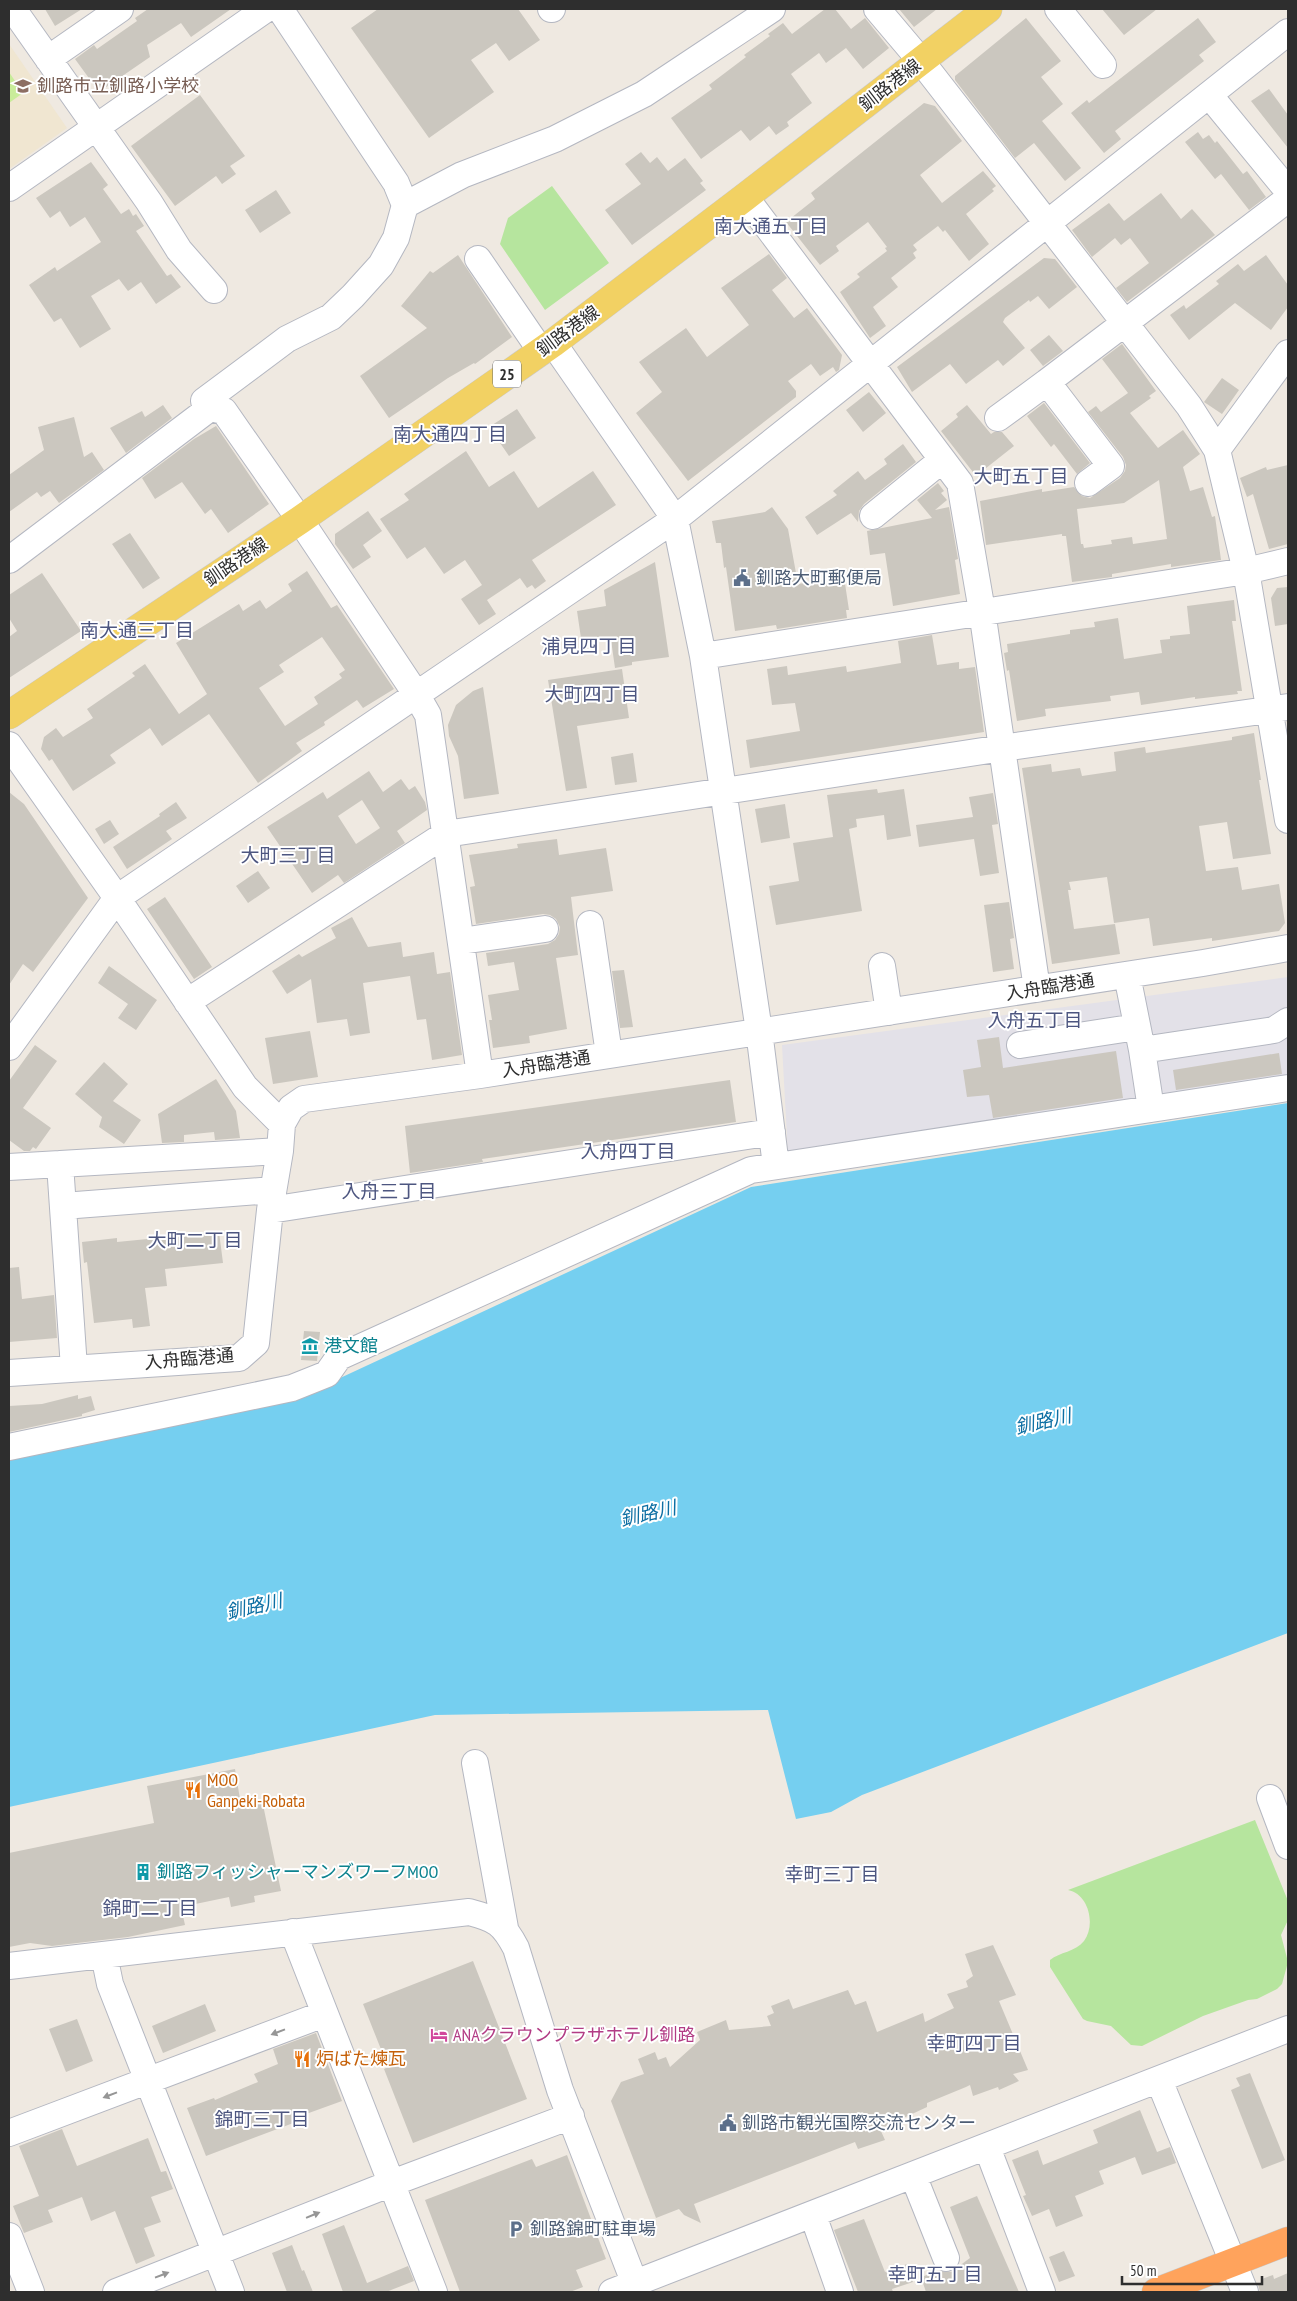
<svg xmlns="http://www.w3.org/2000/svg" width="1297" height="2301" viewBox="0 0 1297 2301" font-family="'PT Sans Narrow','Noto Sans JP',sans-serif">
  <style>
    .industrial { fill: #e3e1e8 }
    .education { fill: #f0e6d1 }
    .green { fill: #b6e59e }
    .pitch { fill: #c9ec9a }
    .water { fill: #75cff0 }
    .building { fill: #cbc7bf; fill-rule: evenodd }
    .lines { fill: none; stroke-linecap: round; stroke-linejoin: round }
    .minor-casing { stroke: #b4b7c1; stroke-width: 28 }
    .major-casing { stroke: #c9c9c9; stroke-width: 29 }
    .highway-casing { stroke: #c9c9c9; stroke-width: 29 }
    .minor { stroke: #fff; stroke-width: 26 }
    .major { stroke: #f2d163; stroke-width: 28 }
    .highway { stroke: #ffa35c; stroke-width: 28 }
    .oneway { fill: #969696 }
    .labels { text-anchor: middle; stroke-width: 4; stroke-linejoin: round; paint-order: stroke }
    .shield { fill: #fff; stroke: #6d6d6d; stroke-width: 1 }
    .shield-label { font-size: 16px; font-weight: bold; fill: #2e2e2e }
    .street-label { font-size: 18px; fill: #2e2e2e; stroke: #fff }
    .education-label { font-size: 18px; fill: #785e54; stroke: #fff; text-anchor: start }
    .service-label { font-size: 18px; fill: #4e5e75; stroke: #fff; text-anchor: start }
    .culture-label { font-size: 18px; fill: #0d838f; stroke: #fff; text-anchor: start }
    .food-label { font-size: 18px; fill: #c56008; stroke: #fff; text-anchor: start }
    .hotel-label { font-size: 18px; fill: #b23c85; stroke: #fff; text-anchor: start }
    .neighbourhood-label { font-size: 19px; fill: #4d5680; stroke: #fff }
    .water-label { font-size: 19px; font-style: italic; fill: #0d6fa3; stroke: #fff }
  </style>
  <rect width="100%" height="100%" fill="#efe9e1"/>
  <!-- industrial -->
  <path class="industrial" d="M1288,977V1096L789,1174L782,1045Z"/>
  <!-- education -->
  <path class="education" d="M9,44L67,128L9,169Z"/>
  <!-- green -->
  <path class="green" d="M552,186L609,263L545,310L500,244L508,218Z
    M1255,1820L1288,1901V1920L1281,1935L1288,1962L1282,1984L1277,1989L1257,1999L1248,2000L1203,2016L1142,2046L1131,2045L1111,2026L1087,2021L1083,2019L1050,1967V1960C1060,1952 1075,1952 1084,1941C1096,1925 1089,1894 1068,1890Z"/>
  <!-- pitch -->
  <path class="pitch" d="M9,72L23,93L9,103Z"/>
  <!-- water -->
  <path class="water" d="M1288,1103V1633L862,1795L831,1812L796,1819L768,1710L435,1715L9,1807V1459L295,1399L751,1187Z"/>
  <!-- building -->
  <path class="building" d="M45,9H82L55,26Z
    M148,9H231L191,37L181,23L147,45L150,57L99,92L75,59L94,45L97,49L137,21L135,18Z
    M378,9H518L540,40L509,61L496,43L471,60L494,92L429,138L351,28Z
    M825,9H835L851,29L865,18L889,48L863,69L846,48L826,63L819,53L791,74L812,103L787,122L789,126L776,135L769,126L750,141L741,130L701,159L671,118L712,89L709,85L746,57L744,55L770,36L768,34L783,23L792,34Z
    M899,9H937L914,27Z
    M1102,9H1157L1124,35Z
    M1026,18L1061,61L1041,77L1063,104L1042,121L1081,168L1065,181L1034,143L1015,158L955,80V76Z
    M1198,18L1216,42L1199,55L1204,61L1115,131L1121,139L1104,153L1071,113L1087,100L1089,103Z
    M1269,89L1288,115V148L1251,101Z
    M200,95L245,156L230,166L236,174L222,184L216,176L175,206L131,146Z
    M924,103L935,106L962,141L920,175L942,203L983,171L996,186L992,189L994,191L966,214L989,244L969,261L945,230L943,232L938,226L913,245L917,250L913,253L916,258L891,278L898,287L873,307L886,326L870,338L840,292L860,277L857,274L887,251L885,248L887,247L868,222L836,246L839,251L820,265L786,222L815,199L811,193Z
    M1198,132L1203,139L1209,135L1215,143L1217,141L1243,174L1247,171L1266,197L1249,210L1221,174L1215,179L1185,142Z
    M641,152L650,163L657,157L668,171L685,158L703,181L700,183L706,190L632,245L605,210L641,184L625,164Z
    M91,162L108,185L103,189L121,214L129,209L133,216L136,214L144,226L136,231L167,276L171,274L181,287L156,304L141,282L128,291L119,279L91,296L111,329L80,348L61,318L54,322L29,285L55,267L57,271L101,242L85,217L70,227L60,211L50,218L36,198Z
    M276,190L291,213L260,233L245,210Z
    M1161,193L1181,219L1192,209L1215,235L1127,302L1116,288L1149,263L1130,238L1121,245L1115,238L1092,257L1072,230L1109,203L1124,221Z
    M769,254L787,278L772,290L794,318L807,308L842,355L839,370L836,372L833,367L820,376L811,364L788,381L796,391V397L688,481L636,413L662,392L639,362L686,328L707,357L749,325L721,288Z
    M458,255L512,337L475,364L474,363L448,378L389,418L360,376L427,328L401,306L430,271L433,273Z
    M1266,255L1288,285V307L1271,330L1235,303L1189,340L1170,315L1184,305L1186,309L1219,284L1216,281L1238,264L1244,271Z
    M1044,258L1055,259L1077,287L1049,309L1038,296L1030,302L1029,300L1005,318L1003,322L1025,348L1003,366L998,360L966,384L950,364L912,392L897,367Z
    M1049,335L1063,351L1043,366L1030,350Z
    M1122,344L1156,391L1149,396L1151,398L1130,413L1158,448L1183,430L1200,454L1183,467L1190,491L1203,487L1212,517L1215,516L1221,560L1171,567V564L1112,574V577L1072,582L1066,536H1062V534L986,545L980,501L1042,489V492L1074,487L1082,496L1090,498L1120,478L1125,471L1126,465L1123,457L1088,412L1096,406L1101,412L1128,393L1102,359ZM1159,480L1167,539L1133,544L1132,537L1111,540L1112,544L1084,548L1083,544H1081L1077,509L1124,503Z
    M1222,378L1239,390L1222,414L1204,402Z
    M869,392L886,413L863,432L846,410Z
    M1044,403L1090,463L1077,474L1054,444L1051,447L1027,416Z
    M163,405L172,418L126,453L110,428L142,411L145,417Z
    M967,405L991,434L994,432H1002L1014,446L976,476L941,431L958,417L956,414Z
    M517,409L536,438L509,456L489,427Z
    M74,417L84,457L92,452L104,470L59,503L50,491L41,497L37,492L9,512V475L44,450L38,427Z
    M216,426L269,504L228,533L211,509L205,514L182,482L155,499L142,478L194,439Z
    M903,444L916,462L864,504L859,511L858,522L851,513L817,535L805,517L837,495L833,491L858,471L865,480L887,464L884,459Z
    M466,451L489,487L514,471L538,508L593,471L616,505L532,560L546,581L535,589L532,585L527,588L520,578L487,600L496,614L479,625L461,599L482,585L465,560L444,574L425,547L407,559L380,519L409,500L404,494Z
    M1288,465V544L1269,549L1253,494L1247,497L1240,478L1266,467L1267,470Z
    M938,483L944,491L941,493L947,500L935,510L949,507L958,559L955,560L960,594L893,606L885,553L870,555L867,531L932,518L917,500Z
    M772,507L788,529L798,584L844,577L849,610H846L847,618L777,629L776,625L735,631L726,567L724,568L721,543H716L712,521L765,512Z
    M368,511L382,531L363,545L371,557L353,569L335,544V534Z
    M130,533L160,578L143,589L112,544Z
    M655,562L669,657L632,662V665L615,668L611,640L582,645L577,611L606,606L604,590Z
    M307,571L331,608L337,605L394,689L363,708L357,700L324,722L325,725L296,743L302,751L258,783L209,714L162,746L150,728L110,755L116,763L73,791L52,759L49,761L41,749L44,737L56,728L63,737L93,718L87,709L135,676L132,673L145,664L179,714L207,694L176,643L239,604L243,611L260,600L266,609L292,591L288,584ZM322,637L345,670L339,674L342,678L314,697L318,704L285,726L259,688L284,672L279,665Z
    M42,573L81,631L9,678V637L17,631L9,618V595Z
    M1288,587V624L1275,626L1271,598L1277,588Z
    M1234,600L1236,621H1232L1242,691H1237L1238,694L1195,699V697L1141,705L1139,692L1110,696L1111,701L1045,709L1046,716L1017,721L1009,670L1007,671L1004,653L1008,652L1007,644L1070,634V630L1095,627L1094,622L1118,618L1124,659L1162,653L1160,640L1170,639V636L1190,634L1187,606Z
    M932,635L937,665L959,662V669L975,667L984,732L750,768L746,740L800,731L795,703L772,705L767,669L787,666L788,675L846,666L847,672L901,663L898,641Z
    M622,669L629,718L577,726L587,788L566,791L548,680Z
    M483,687L499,794L464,799L458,756L449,736L448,725L456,705L473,691Z
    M1254,733L1261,780H1259L1271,854L1233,859L1227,822L1199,826L1206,871L1238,867L1242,890L1279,884L1285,923L1279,931L1212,941V938L1153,946L1149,918L1114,923L1107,877L1069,882L1071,890H1068L1074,929L1115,924L1120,954L1052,964L1022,768L1051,764L1052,772L1080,768L1082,776L1116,771L1114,752L1145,747L1146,753L1232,740V737Z
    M633,753L637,782L615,785L611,757Z
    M369,771L383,792L401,779L409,790L415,786L425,802L427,810L397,831L405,843L344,883L338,875L312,893L267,827L323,792L327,799ZM362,800L380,828L356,844L338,816Z
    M877,789L878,793L904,789L911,836L887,840L884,815L856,819L857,827L849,829L862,911L776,925L769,886L799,881L793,843L833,837L827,795Z
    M9,792L24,804L88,898L33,972L23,964L9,985Z
    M993,793L998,824L992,825L999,873L980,876L974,839L919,847L916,825L973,817L969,797Z
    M176,802L187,818L166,831L172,839L127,869L113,847L160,816L159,814Z
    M785,804L790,838L761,843L755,809Z
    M110,820L119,834L104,844L95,829Z
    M557,839L559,855L606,848L613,891L571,897L578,955L556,958L567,1029L529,1036L530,1043L493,1048L489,1020H492L488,995L519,990L514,962L488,966L486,953L548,944L555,940L559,934L560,927L556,919L550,915L543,914L476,924L470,887L475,886L469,855L518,848L517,844Z
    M258,871L270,888L248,903L236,886Z
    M165,897L212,967L194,979L147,909Z
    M1009,902L1014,938L1010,939L1014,969L993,972L984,905Z
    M352,917L368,947L401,942L403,957L434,952L437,974L450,972L462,1055L432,1060L426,1019L417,1020L410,976L363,983L370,1033L350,1036L347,1019L317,1023L311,979L287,994L272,971L299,954L302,957L336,938L331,928Z
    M109,966L157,1000L136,1030L118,1018L128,1004L98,983Z
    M624,970L633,1027L620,1028L612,971Z
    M310,1031L318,1077L273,1084L265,1038Z
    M999,1037L1003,1068L1116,1051L1123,1098L993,1118L989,1095L967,1097L963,1070L981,1067L977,1040Z
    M35,1045L57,1061L23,1108L51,1128L36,1149L33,1147L30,1151H24L9,1140V1081Z
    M1279,1053L1282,1074L1176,1090L1173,1070Z
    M104,1062L128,1084L113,1101L141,1120L124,1144L99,1127L102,1117L75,1094Z
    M216,1079L236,1111L240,1138L215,1140L214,1132L184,1135V1142L162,1143L158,1114Z
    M730,1080L736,1122L482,1159L483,1162L410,1173L405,1126Z
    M219,1232L223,1263L165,1269L167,1286L145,1288L150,1326L133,1328L132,1319L94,1323L87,1262L84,1263L82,1242L117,1238V1242Z
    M19,1267L22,1299L54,1295L57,1338L9,1342V1268Z
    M304,1331L320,1332L317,1361L301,1360Z
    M78,1395V1399L91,1396L95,1410L82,1414V1416L9,1432V1406L42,1404Z
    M235,1769L241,1805L262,1800L281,1891L254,1896L255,1902L231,1907L229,1897L181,1907L185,1925L128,1937L52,1946L30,1943L9,1947V1853L154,1823L147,1786Z
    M993,1945L1016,1995L999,2001L1028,2070L1013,2074L1019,2081L999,2090L998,2087L973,2096L970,2085L966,2087L927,2103V2107L880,2129L885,2140L858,2149L855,2142L694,2204L701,2223L684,2215L679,2209L656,2218L611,2101L621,2082L644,2074L638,2059L655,2052L658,2060L666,2057L670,2067L700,2040L697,2032L726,2020L729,2030L771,2026L767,2016L774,2013L771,2006L789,1999L793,2009L848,1990L855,2005L866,2001L877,2032L923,2013L925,2022L954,2008L947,1994L968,1987L966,1981L973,1976L965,1954Z
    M473,1961L527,2099L413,2143L384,2069L388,2067L363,2004Z
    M205,2004L216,2031L163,2053L152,2026Z
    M77,2019L93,2061L66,2072L49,2029Z
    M316,2033L342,2101L295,2118L296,2122L206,2156L187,2108L214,2098L215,2100L258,2082L254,2074L278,2064L273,2049Z
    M1250,2073L1285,2160L1262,2169L1231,2090L1240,2086L1236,2078Z
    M1140,2110L1157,2152L1170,2147L1176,2163L1142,2175L1135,2157L1099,2171L1104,2184L1075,2196L1083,2216L1056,2227L1049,2209L1032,2216L1023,2196L1026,2195L1012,2160L1038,2150L1043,2165L1098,2143L1093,2130Z
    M62,2129L77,2166L148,2138L161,2172L166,2171L173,2189L151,2197L161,2222L144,2228L155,2256L136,2264L115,2211L91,2221L82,2197L48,2210L53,2222L24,2233L13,2206L39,2196L19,2146Z
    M567,2155L606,2259L576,2270L583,2287L570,2292H460L425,2200L532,2159L536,2167Z
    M977,2196L1019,2292H926L921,2277L939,2271L951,2272L970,2258L950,2207Z
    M864,2219L885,2272L907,2264L913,2282L892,2289L893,2292H858L834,2230Z
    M344,2225L367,2283L408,2266L414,2281L386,2292H343L322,2234Z
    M292,2245L302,2271L304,2270L313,2292H287L272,2253Z
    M1064,2251L1075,2276L1059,2282L1049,2257Z
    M1288,2273V2292H1260L1258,2284L1261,2283L1262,2279L1273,2275L1274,2279Z"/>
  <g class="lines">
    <!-- minor casing -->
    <g class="minor-casing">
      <path id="minor" d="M13,9L149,202L179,250L214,290
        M280,9L396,183L405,205L396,238L381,265L353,296L331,317L287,339L204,401L210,408L224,411L300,520L416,694L428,715L480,1075
        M551,9H552
        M877,9L921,61L1124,322L1189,406L1217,450L1246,571L1288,820
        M1058,9L1103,65
        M48,59L120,9
        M1210,96L1288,191
        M9,188L266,9
        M745,197L960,483L982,611L1037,989
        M405,205L462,175L555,139L644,94L772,9
        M478,259L541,351
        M553,343L675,519L703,656L759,1031L776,1166
        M998,418L1047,382
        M1217,450L1288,353
        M1088,483L1111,466L1047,382L1288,199
        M873,516L942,460
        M9,560L210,408
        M703,656L1246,571L1288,561
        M9,745L117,898L245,1087L282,1124
        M590,924L609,1054
        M461,941L545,929
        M882,966L889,1012
        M1127,975L1142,1050L1274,1030L1288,1021
        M187,1002L446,834L1002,748L1288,707
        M1020,1045L1137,1027
        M9,1047L117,898L675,519L1288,32
        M1151,1109L1288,1088
        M60,1164L74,1368
        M9,1167L280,1151
        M63,1206L273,1190
        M270,1210L772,1132
        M9,1373L239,1358L256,1343L270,1210L280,1151L282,1124L291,1108L304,1099L480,1075L1203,963L1288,948
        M9,1447L292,1388L327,1374L339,1357L751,1170L1151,1109L1142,1050
        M475,1763L505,1928
        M1270,1798L1288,1846
        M293,1932L434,2292
        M104,1955L110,1984L231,2292
        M9,1966L469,1912C496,1919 503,1923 516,1948L560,2090L638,2292
        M1159,2080L1245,2292
        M9,2133L324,2014
        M987,2147L1042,2292
        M913,2175L946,2258
        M813,2215L840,2292
        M9,2236L31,2292
        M116,2292L392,2183L571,2116
        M612,2292L1288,2029"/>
    </g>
    <!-- major casing -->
    <g class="major-casing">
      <path id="major" d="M9,715L300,520L553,343L745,197L988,9"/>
    </g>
    <!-- highway casing -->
    <g class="highway-casing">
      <path id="highway" d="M1156,2292L1288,2241"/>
    </g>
    <!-- minor -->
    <use href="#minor" class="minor"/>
    <!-- major -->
    <use href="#major" class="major"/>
    <!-- highway -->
    <use href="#highway" class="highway"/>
  </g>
  <!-- one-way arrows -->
  <defs><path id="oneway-solid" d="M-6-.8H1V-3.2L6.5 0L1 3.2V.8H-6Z" transform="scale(1.25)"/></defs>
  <g class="oneway">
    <use href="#oneway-solid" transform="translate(278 2032) rotate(159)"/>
    <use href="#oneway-solid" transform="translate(110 2095) rotate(159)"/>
    <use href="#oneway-solid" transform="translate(313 2215) rotate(-22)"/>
    <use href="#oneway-solid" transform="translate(162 2275) rotate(-21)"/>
  </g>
  <!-- icons -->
  <defs>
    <g id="school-bare" transform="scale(1.35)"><path d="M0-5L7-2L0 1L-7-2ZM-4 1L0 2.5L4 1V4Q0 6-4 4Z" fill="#8d6e63" stroke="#fff" stroke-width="2.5" paint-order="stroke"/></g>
    <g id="civic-bare" transform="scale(1.35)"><path d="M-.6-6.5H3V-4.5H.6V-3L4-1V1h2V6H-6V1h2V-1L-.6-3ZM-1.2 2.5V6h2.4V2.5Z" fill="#5c6f8a" stroke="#fff" stroke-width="2.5" paint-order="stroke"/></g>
    <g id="museum-bare" transform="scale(1.35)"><path d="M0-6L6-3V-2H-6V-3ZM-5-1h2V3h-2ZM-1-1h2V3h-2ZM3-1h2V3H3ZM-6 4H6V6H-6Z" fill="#0f9aa8" stroke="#fff" stroke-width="2.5" paint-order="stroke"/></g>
    <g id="restaurant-bare" transform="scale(1.35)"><path d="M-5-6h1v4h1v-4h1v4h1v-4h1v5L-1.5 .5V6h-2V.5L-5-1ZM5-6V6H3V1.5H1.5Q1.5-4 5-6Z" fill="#e8710a" stroke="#fff" stroke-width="2.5" paint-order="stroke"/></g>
    <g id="building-bare" transform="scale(1.35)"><path d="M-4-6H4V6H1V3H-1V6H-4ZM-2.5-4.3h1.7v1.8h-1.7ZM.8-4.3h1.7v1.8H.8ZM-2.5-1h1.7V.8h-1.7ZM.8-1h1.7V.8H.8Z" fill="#0f9aa8" stroke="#fff" stroke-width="2.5" paint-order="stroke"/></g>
    <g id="hotel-bare" transform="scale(1.35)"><path d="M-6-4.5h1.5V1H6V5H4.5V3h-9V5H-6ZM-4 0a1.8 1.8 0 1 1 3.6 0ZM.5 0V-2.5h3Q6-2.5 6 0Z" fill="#d1479c" stroke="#fff" stroke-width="2.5" paint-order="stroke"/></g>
    <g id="parking-bare" transform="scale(1.35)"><path d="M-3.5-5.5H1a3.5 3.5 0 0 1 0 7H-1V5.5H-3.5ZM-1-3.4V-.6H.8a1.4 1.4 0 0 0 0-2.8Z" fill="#5c6f8a" stroke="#fff" stroke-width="2.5" paint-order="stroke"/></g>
  </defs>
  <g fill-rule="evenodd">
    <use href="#school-bare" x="23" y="86"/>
    <use href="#civic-bare" x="742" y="578"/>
    <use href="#museum-bare" x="310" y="1346"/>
    <use href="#restaurant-bare" x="193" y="1790"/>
    <use href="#building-bare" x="143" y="1872"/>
    <use href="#hotel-bare" x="439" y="2035"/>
    <use href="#restaurant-bare" x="302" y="2059"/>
    <use href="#civic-bare" x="728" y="2123"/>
    <use href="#parking-bare" x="516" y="2229"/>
  </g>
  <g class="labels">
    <!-- shield labels -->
    <rect class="shield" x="493" y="360.5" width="28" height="27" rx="4"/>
    <g class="shield-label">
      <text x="507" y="380">25</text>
    </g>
    <!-- street labels -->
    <g class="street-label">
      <text transform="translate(890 85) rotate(-38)" y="6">釧路港線</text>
      <text transform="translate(568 331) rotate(-36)" y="6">釧路港線</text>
      <text transform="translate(236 562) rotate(-34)" y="6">釧路港線</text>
      <text transform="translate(1050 987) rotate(-9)" y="6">入舟臨港通</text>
      <text transform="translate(546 1064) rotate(-9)" y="6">入舟臨港通</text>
      <text transform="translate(189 1359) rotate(-5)" y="6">入舟臨港通</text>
    </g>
    <!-- education labels -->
    <g class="education-label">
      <text x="37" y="92">釧路市立釧路小学校</text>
    </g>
    <!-- service labels -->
    <g class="service-label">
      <text x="756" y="584">釧路大町郵便局</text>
      <text x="742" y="2129">釧路市観光国際交流センター</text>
      <text x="530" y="2235">釧路錦町駐車場</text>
    </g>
    <!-- culture labels -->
    <g class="culture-label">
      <text x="324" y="1352">港文館</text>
      <text x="157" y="1878">釧路フィッシャーマンズワーフMOO</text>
    </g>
    <!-- food labels -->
    <g class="food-label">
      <text x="207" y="1786">MOO<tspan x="207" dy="21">Ganpeki-Robata</tspan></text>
      <text x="316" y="2065">炉ばた煉瓦</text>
    </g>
    <!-- hotel labels -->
    <g class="hotel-label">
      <text x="453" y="2041">ANAクラウンプラザホテル釧路</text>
    </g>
    <!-- neighbourhood labels -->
    <g class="neighbourhood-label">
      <text x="771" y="233">南大通五丁目</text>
      <text x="450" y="441">南大通四丁目</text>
      <text x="1021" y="483">大町五丁目</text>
      <text x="137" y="637">南大通三丁目</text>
      <text x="589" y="653">浦見四丁目</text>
      <text x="592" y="701">大町四丁目</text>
      <text x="288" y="862">大町三丁目</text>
      <text x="1035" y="1027">入舟五丁目</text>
      <text x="628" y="1158">入舟四丁目</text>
      <text x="389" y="1198">入舟三丁目</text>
      <text x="195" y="1247">大町二丁目</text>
      <text x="832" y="1881">幸町三丁目</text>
      <text x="150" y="1915">錦町二丁目</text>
      <text x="974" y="2050">幸町四丁目</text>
      <text x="262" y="2126">錦町三丁目</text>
      <text x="935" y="2281">幸町五丁目</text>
    </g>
    <!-- water labels -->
    <g class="water-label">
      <text transform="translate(1043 1421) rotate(-13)" y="7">釧路川</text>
      <text transform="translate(648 1513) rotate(-13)" y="7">釧路川</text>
      <text transform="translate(254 1606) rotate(-13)" y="7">釧路川</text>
    </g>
  </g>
  <!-- border -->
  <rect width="1297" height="2301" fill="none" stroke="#2e2e2e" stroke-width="20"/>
  <!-- scale -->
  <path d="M1122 2276v8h140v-8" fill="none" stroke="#2e2e2e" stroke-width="2.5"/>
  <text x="1130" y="2276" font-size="15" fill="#2e2e2e" stroke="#ffffff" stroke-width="4" paint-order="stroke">50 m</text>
</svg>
